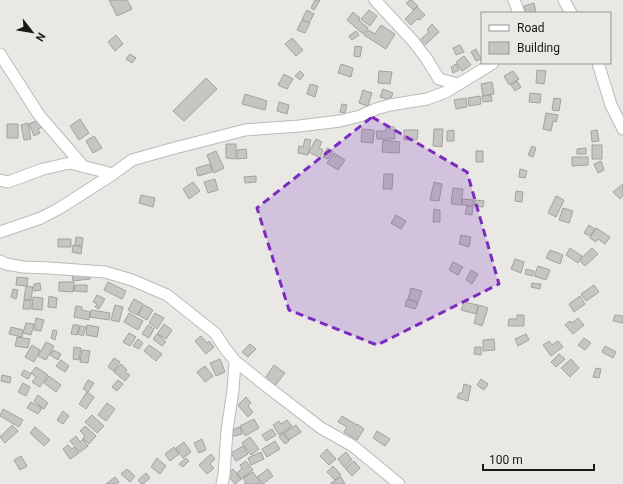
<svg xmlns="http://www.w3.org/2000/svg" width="623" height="484" viewBox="0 0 623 484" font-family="Roboto,sans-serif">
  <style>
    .building { fill: #c6c5c2; stroke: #a3a29f }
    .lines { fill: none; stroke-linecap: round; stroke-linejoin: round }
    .minor-casing { stroke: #bbbbb8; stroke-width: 13 }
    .minor { stroke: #fff; stroke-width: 11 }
    .marked { fill: #7b2cbf; fill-opacity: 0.2; stroke: #7b2cbf; stroke-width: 3; stroke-dasharray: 8 5; stroke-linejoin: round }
  </style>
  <rect width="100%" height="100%" fill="#e9e8e5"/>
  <!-- building -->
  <path class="building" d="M109,0H127L132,9L117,16Z
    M315,0H320L314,10L311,8Z
    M410,0H412L418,6L413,10L406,3Z
    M534,3L536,13H526L524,6Z
    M417,7L425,15L419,20L417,19L411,25L405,19Z
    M307,10L314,14L309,23L302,19Z
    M369,10L377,16L370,26L361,19Z
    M353,12L360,18L359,20L368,28L363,34L347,20Z
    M302,20L310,23L305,33L297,30Z
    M432,24L439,32L424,46L419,41L429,32L427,30Z
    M381,25L395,34L386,49L364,35L368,30L375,34Z
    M356,31L359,35L352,40L349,36Z
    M116,35L123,44L115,51L108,42Z
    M292,38L303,50L296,56L285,44Z
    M460,45L464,52L456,55L453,48Z
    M355,46L362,47L360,57L354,56Z
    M476,49L481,59L476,61L471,52Z
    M130,54L136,58L132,63L126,59Z
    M464,56L471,65L462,71L456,62Z
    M341,64L353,68L351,77L338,73Z
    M456,64L459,70L453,73L451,67Z
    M537,70L546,71L544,84L536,83Z
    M300,71L304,75L300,80L295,76Z
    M379,71L392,72L390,84L378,83Z
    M513,71L519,79L509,85L504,76Z
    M284,74L293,79L287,89L278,85Z
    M206,78L217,89L184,121L173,111Z
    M517,81L521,87L515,91L511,85Z
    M492,82L494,94L483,96L481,84Z
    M310,84L318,86L315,97L307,94Z
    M383,89L393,93L390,100L380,97Z
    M363,90L372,93L368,106L359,103Z
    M530,93L541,94L540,103L529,102Z
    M245,94L267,101L265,110L242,104Z
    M491,95L492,101L483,102L482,96Z
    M480,96L481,104L469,106L468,98Z
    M466,98L467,107L456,109L454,100Z
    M554,98L561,99L559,111L552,110Z
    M279,102L289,105L287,114L277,111Z
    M342,104L347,105L345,113L340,112Z
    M546,113L558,115L556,122L553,121L551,131L543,129Z
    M80,119L89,133L79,140L70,126Z
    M38,120L42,127L38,129L40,133L34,136L29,124Z
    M28,123L31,139L24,140L21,125Z
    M7,124H18V138H7Z
    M386,127H394L395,139H377L376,131H386Z
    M362,129L374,130L373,143L361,142Z
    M434,129H443L442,147L433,146Z
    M404,130H418L417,140H404Z
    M454,130V141H447V131Z
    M597,130L599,141L592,142L591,131Z
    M94,136L102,148L93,153L86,141Z
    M305,139L311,140L308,155L298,153L299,146L303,147Z
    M316,139L322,142L319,148L323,150L320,158L309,152Z
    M383,140L400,142L399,153L382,152Z
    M226,144H236V159L226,158Z
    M592,145H602V159H592Z
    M532,146L536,148L533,157L528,155Z
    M327,148L333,151L328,159L323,157Z
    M586,148V154H577V149Z
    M246,149L247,158L237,159V150Z
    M216,151L224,168L214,173L207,155Z
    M476,151H483V162H476Z
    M334,153L345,160L338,170L327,163Z
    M572,157H588V165L572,166Z
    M601,161L604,170L598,173L594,164Z
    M210,164L212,172L198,176L196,168Z
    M520,169L527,171L525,178L519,177Z
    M384,174H393L392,189H383Z
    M256,176V182L245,183L244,177Z
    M215,179L218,190L208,193L204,182Z
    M193,182L200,191L189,199L183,189Z
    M434,182L442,184L439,201L430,200Z
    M623,184V196L620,199L613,192Z
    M453,188L463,189L461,205L451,204Z
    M516,191L523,192L522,202L515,201Z
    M141,195L155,198L153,207L139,203Z
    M556,196L564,200L556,217L548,213Z
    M463,199L473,200V206L462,205Z
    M475,200L484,201L483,207L474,206Z
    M467,206L473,207L472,215L465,214Z
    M563,208L573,211L569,223L559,220Z
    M434,209L440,210V222H433Z
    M396,215L406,221L401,229L391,223Z
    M589,225L595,229L590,236L584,233Z
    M596,228L610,237L605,244L598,239L596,242L590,238Z
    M461,235L471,237L469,247L459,244Z
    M76,237L83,238L82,246L75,245Z
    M58,239H71V247H58Z
    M73,245L82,247L81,254L72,252Z
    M570,248L582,256L578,263L566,255Z
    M592,248L598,254L585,266L579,260Z
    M550,250L563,255L560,264L546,258Z
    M515,259L524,262L521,273L511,269Z
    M453,262L463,267L458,275L449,270Z
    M538,266L550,270L546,280L534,276Z
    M526,269L534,271L532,276L525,274Z
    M471,270L478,274L472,284L466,280Z
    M89,273L90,279L73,281L72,275Z
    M17,277L28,278L27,286L16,285Z
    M59,282H74L73,292L59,291Z
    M108,282L126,291L122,299L104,290Z
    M40,283L41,290L34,291V284Z
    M532,283L541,284L540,289L531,287Z
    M75,285H87V292L74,291Z
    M594,285L599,292L586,301L581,294Z
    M26,286L33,287L31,300L24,299Z
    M411,288L422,291L418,302L408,299Z
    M13,289L18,290L16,299L11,297Z
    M97,295L105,299L99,309L95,307L97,304L93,302Z
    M49,296L57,298L56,308L48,307Z
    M580,296L585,304L574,312L569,304Z
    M33,297L43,298L42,310L32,309Z
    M134,299L143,304L137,315L128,310Z
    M407,299L418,303L415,309L405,306Z
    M24,300H31V309H23Z
    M464,302L478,305L476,314L461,310Z
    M115,305L123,307L119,322L111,320Z
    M144,305L153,310L147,320L138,315Z
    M479,305L488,308L482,326L474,323Z
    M76,306L82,307V310L90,312L89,320L74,317Z
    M91,310L110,313L109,320L90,317Z
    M129,313L143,321L138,330L124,322Z
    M155,313L164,318L157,329L149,323Z
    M517,315H524V326H508L509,319H517Z
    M615,315L623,316V323L613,321Z
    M36,318L44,320L41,331L34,330Z
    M578,318L584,325L573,334L565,325L570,321L572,323Z
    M26,323L34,324L31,335L23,333Z
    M164,324L172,330L166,339L157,334Z
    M73,325H79L77,335L71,334Z
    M87,325L99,327L97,337L86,335Z
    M148,325L154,329L149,338L142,334Z
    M80,326L86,327L83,336L78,334Z
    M11,327L23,330L22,337L9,334Z
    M53,330L57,331L55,340L51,338Z
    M129,333L136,337L130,346L123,342Z
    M157,334L166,342L162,346L153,339Z
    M526,334L529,340L518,346L515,339Z
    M201,336L207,343L209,341L214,347L206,354L195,341Z
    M17,337L30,339L28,348L15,346Z
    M584,338L591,343L585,350L578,345Z
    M138,339L143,343L139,349L133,346Z
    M494,339L495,350L483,351V340Z
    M549,341L552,345L558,341L563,347L551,356L543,345Z
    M46,342L54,346L46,360L38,356Z
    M250,344L256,349L248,357L242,352Z
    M32,345L40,350L34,362L25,357Z
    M149,345L162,354L156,361L144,351Z
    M605,346L616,352L613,358L602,352Z
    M74,347L81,348L79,360L73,359Z
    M475,347H481V355L474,354Z
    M53,350L61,354L58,360L50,355Z
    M82,350L90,351L88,363L80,362Z
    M559,354L565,359L556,367L551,362Z
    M114,358L120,362L114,371L108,367Z
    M220,359L225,372L216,376L210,363Z
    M571,359L579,368L570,377L561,368Z
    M61,360L69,366L65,372L56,366Z
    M121,364L127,370L125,372L130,375L125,381L114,372Z
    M274,365L285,373L274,387L264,380Z
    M205,366L213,376L205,382L197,372Z
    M36,367L48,375L40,387L32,382L36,377L31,373Z
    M596,368L601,369L599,378L593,377Z
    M24,370L31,374L28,379L21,375Z
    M2,375L11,377L10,383L1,381Z
    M49,376L61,385L56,392L44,383Z
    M481,379L488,384L484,390L477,385Z
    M88,380L94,383L88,392L83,389Z
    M118,380L123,384L117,391L112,387Z
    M23,383L30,387L26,396L18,392Z
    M464,384L471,386L468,401L457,398L459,393H462Z
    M87,392L94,397L86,409L79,404Z
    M38,395L48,403L44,409L34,401Z
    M246,397L251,403L248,406L253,412L248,417L238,405Z
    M31,402L42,408L38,414L27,408Z
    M107,403L115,409L106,421L98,415Z
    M3,409L23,420L19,427L0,416Z
    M63,411L69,416L63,424L57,420Z
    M92,415L104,426L97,433L85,422Z
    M342,416L357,425V424L364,429L357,440L344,432L347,427L338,422Z
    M254,419L259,428L245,436L240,426Z
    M287,420L292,426L279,435L273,425L279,421L281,424Z
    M12,425L18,431L5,443L0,437Z
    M296,425L301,432L289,440L284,433Z
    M85,426L96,436L89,444L83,438L85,436L80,431Z
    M35,427L50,440L44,446L30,433Z
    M240,427L242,434L231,437L229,431Z
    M272,429L276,435L266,441L262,435Z
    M377,431L390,439L385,446L373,438Z
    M283,433L289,441L285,444L279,437Z
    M76,436L80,442L83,439L88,446L80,452L70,441Z
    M250,437L259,449L251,455L242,443Z
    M202,439L206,450L199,453L194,443Z
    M275,441L280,449L267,457L262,449Z
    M184,442L191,452L183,458L176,448Z
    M68,445L72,449L74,447L79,453L70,459L63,449Z
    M243,446L248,454L236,461L231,453Z
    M174,447L179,454L170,461L165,454Z
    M327,449L336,459L329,465L320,456Z
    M261,452L264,459L251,465L248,458Z
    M346,452L352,460L344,467L338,459Z
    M211,454L215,459L210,464L214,468L207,474L199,465Z
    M21,456L27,466L20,470L14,460Z
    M157,458L166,466L160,474L151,467Z
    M186,458L189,461L183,467L179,464Z
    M246,461L253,470L241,479L237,473L242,468L240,465Z
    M354,461L360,468L352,476L345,468Z
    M333,466L341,475L335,480L327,472Z
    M127,469L135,476L130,482L121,474Z
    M233,469L241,479L235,484L227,474Z
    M268,469L273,476L263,484L257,477Z
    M253,472L261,484H244L246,483L243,478Z
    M146,473L150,478L143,484H141L138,480Z
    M115,477L119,482L116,484H106Z
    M341,477L345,484H332L331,483Z"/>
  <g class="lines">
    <!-- minor casing -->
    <g class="minor-casing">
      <path id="minor" d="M375,0L413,41L426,58L439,79L458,84
        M514,0L519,13
        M564,0L571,13
        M0,54L39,115L84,167
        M598,63L611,105L623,129
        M0,180L8,182L43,169L70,163L113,174
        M0,232L41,218L60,208L113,174L132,160L171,149L245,130L299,126L340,121L360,116L376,109L390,105L427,99L446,92L493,63
        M0,261L6,264L23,267L49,268L105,272L132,280L167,295L215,333L224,347L235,361L265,385L321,428L353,446L399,484
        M222,484L224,475L227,430L233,391L235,361"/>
    </g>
    <!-- minor -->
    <use href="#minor" class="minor"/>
  </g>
  <!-- marked area -->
  <path class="marked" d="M372,117L467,172L499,284L377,345L289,310L257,208Z"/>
  <!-- legend -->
  <rect x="481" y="12" width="130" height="52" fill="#e9e8e5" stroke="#969593"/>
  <rect x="489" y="25" width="20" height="6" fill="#ffffff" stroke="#969593"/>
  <text x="517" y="32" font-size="12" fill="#191918">Road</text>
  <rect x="489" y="42" width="20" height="12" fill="#c6c5c2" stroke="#969593"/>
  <text x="517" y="52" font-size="12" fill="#191918">Building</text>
  <!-- north arrow -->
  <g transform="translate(32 32) rotate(121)" stroke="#e9e8e5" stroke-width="3" paint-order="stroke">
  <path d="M0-3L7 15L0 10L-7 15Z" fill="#191918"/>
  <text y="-6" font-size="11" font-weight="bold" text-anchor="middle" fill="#191918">N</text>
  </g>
  <!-- scale -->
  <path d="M483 464v6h111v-6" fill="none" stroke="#191918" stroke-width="2"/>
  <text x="489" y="464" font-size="12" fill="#191918" stroke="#e9e8e5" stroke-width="3" paint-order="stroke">100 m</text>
</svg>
